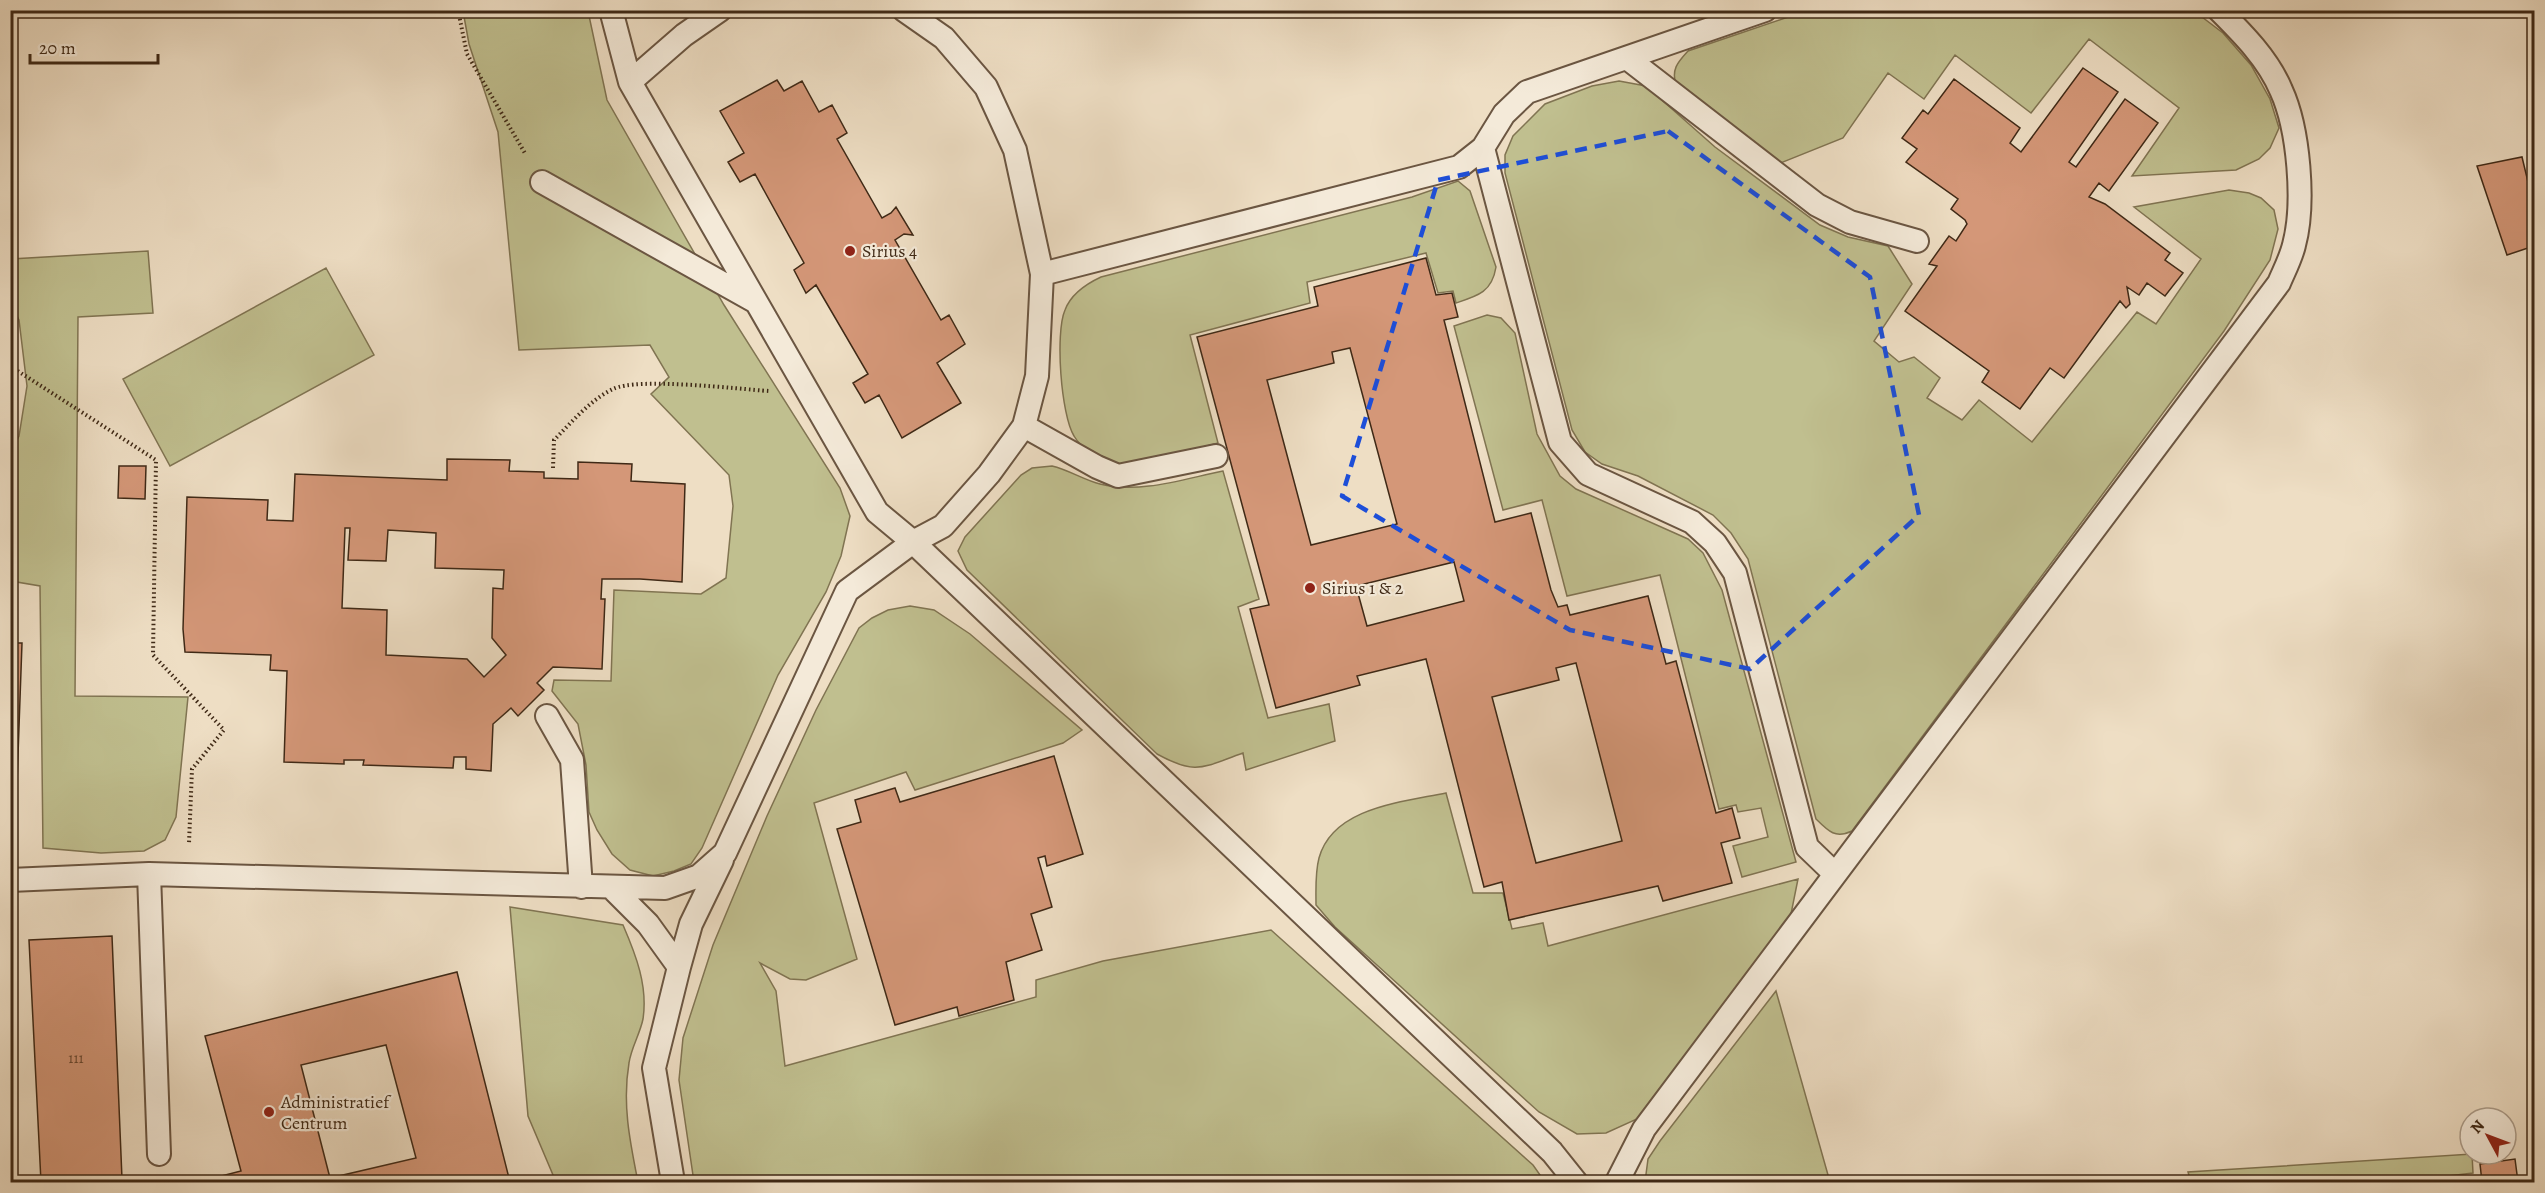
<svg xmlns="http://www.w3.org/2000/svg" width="2545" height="1193" viewBox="0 0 2545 1193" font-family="Alegreya,serif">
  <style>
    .green { fill: #c0bf8f; stroke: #807452; stroke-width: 1.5 }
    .building { fill: #d49778; stroke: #3f2916; stroke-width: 1.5; fill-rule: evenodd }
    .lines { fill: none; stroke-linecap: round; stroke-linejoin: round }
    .service-casing { stroke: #6b5642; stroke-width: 26 }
    .path { stroke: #3f2916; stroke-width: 4; stroke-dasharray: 1.5 3; stroke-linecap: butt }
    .service { stroke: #f4ead9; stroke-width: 22 }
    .marked { fill: none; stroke: #1d4ed8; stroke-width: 4.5; stroke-dasharray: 12 8; stroke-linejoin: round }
    .poi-dot { fill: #8f2418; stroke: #f4ead9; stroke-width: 2 }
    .labels { text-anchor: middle; stroke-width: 4.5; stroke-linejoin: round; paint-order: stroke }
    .number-label { font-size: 15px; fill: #64442e }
    .poi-label { font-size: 18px; fill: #3f2916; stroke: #f4ead9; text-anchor: start }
  </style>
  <rect width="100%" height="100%" fill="#eedec4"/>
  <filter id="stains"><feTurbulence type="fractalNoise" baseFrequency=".00333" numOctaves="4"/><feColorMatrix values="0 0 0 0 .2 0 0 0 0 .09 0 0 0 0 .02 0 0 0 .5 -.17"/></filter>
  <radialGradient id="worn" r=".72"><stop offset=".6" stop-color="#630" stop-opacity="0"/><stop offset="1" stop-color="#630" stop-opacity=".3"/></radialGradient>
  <!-- green -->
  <path class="green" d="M463,11H588L607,100L724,305L840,488L850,516L841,556L826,592L778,675L702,848L691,864L674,871L653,876L630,870L612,854L597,830L589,812L586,765L578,724L552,691L554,680L611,681L614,590L701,594L726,578L733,506L729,475L651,394L669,377L650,345L519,350L498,132L469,44Z
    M1806,11H2194L2223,33L2251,65L2270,99L2279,128L2270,148L2259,159L2236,170L2132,176L2179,108L2089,39L2031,113L1955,55L1924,99L1888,73L1843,138L1778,164L1676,85C1671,69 1678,62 1688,51Z
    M1619,81L1646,86L1715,147L1820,225L1848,237L1888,246L1912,284L1874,341L1899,362L1914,357L1940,378L1927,398L1962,420L1979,400L2032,442L2137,312L2156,324L2201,259L2134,207L2229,190L2249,193L2261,198L2274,210L2278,229L2270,260L2224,331L1852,831C1835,839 1828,831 1816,819L1748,559L1731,533L1713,515L1638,476L1602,464L1585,452L1572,430L1505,173V155L1513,136L1545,104L1592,86Z
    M1458,181L1470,191L1496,267C1492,292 1478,296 1456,303L1453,291L1438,293L1426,253L1307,282L1310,303L1190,335L1218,443C1191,450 1141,469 1116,463C1100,459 1082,450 1074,436C1061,415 1055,333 1065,310C1071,294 1086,284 1101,277L1412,197Z
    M148,251L153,313L78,317L75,696L188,697L176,817L165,840L144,851L101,853L43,848L40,586L11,581V453L19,436L27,386L19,320L11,304V259Z
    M326,268L374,355L170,466L123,379Z
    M1487,315L1501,318L1515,333L1537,434L1560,476L1576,489L1688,539L1703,553L1722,590L1796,862L1742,877L1733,846L1768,837L1761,808L1738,812L1736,805L1719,809L1660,575L1567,596L1542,500L1503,510L1454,326Z
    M1052,466C1069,470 1084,480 1100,484C1141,494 1183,479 1223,471L1259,599L1238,607L1268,718L1329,704L1335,741L1246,770L1243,753C1203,767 1197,776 1157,754L967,570L958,551L965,537L1021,475L1032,468Z
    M910,606L934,610L970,634L1082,730L1063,743L915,790L906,772L814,803L857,959L806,980L790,979L760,963L776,991L785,1066L1036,997V980L1103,961L1271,930L1533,1165L1545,1182H694L679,1080L683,1038L713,945L767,816L816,710L859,628L872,618L888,610Z
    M1446,793L1473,893H1503L1512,929L1543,923L1548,946L1798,879L1791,914L1637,1119L1606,1133L1577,1134L1539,1112L1335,927L1316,905C1316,889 1315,873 1319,858C1333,807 1403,802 1446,793Z
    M510,907L623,925C636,955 648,986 643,1019C640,1034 631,1048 629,1063C622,1104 630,1142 638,1182H556L528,1116Z
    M1776,991L1830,1182H1645L1648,1159L1660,1141Z
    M2472,1154L2473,1173L2398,1182H2191L2188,1172Z"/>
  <!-- building -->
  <path class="building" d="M2083,68L2118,92L2069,162L2076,167L2125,99L2158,123L2109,191L2099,183L2089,197L2105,204L2170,253L2165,260L2183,273L2165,296L2147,283L2139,295L2127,287L2130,304L2126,308L2120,301L2064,378L2050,368L2020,409L1982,382L1989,371L1905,311L1937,266L1929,264L1949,236L1956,241L1967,224L1965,220L1951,209L1958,199L1906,162L1917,149L1902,138L1923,110L1928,114L1954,79L2020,128L2010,143L2021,152Z
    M777,80L784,91L802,81L819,112L832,105L847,133L837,139L882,218L891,213L896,207L913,235L904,234L895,240L941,320L949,315L965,344L937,363L961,403L902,438L879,395L865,403L853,383L868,374L816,285L806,293L794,270L804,263L755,174L740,182L728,162L744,153L720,111Z
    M2522,157L2534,207V246L2507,255L2477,166Z
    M1426,258L1436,295L1452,293L1458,317L1444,320L1495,522L1531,513L1551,590L1558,607L1567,605L1570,615L1648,596L1666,664L1676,661L1716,813L1732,808L1740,838L1721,843L1732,883L1663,901L1658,886L1509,920L1502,882L1484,887L1426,659L1357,676L1360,685L1276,708L1250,609L1269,605L1197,337L1318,306L1314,287ZM1350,348L1397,524L1311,545L1267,380L1334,363L1332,352ZM1454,562L1464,601L1367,626L1356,586ZM1576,663L1622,841L1536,863L1492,697L1559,680L1556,668Z
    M447,459L510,460L509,471L544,472V478L578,479V462L632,464L631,481L685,484L682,582L640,579H602L601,599H605L602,669L553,667L537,683L544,690L518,716L511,708L493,724L491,771L466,769V757H454L453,768L363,765L364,760H344V764L284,762L287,671L270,670L271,655L185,652L183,629L187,497L268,500L267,520L293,521L295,474L447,480ZM345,528H350L348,560L386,561L388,530L436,533L435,568L504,570L503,589L493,588L492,638L506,655L484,677L467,659L386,655L387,610L342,608Z
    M119,466H146L145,499L118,498Z
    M10,643H22L17,783H10Z
    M1054,756L1083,854L1047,866L1045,856L1038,858L1052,907L1031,914L1042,950L1006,962L1014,1000L959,1016L957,1007L895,1025L837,829L861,822L855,800L895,788L900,802Z
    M112,936L122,1179L174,1176L175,1182H41L29,940Z
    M457,972L510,1182H198L241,1171L205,1036ZM386,1045L416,1158L330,1178L301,1065Z
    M2515,1159L2518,1182H2482L2480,1164Z"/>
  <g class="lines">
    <!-- service casing -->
    <g class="service-casing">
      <path id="service" d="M611,10L630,82L877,512L913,542L1552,1152L1576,1182
        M1627,58L1817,205L1850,222L1917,241
        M630,82L684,35L720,10
        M1483,148L1560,442L1588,474L1692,522L1715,543L1735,573L1807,847L1835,874
        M542,182L756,302
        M1042,274L1459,167L1483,148L1504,114L1527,92L1765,10
        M1024,426L1097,467L1118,476L1216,456
        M547,716L572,760L581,887
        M149,874L159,1154
        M10,880L149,874L665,888L699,876L725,853L847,591L913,542L943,526L989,474L1024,426L1037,376L1042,274L1015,150L986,87L944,38L904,10
        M612,888L648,924L679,967L691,924L722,860
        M673,1182L654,1068L679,967
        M1617,1182L1644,1129L2279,283C2284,271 2291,258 2294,245C2305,204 2299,129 2281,90C2268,59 2243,34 2219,10"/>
    </g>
    <!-- path -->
    <path class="path" d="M458,10L467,54L526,155
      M10,366L156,460L153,655L224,730L192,769L189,843
      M553,468L554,440C572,422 590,400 613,389C637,377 738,389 769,391"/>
    <!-- service -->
    <use href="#service" class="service"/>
  </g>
  <!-- marked area -->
  <path class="marked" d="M1668,131L1870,277L1919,515L1750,669L1570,630L1342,496L1438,180Z"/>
  <!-- markers -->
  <g class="poi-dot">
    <circle cx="850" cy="251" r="6"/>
    <circle cx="1310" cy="588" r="6"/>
    <circle cx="269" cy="1112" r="6"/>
  </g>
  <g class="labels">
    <!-- number labels -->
    <g class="number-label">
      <text x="76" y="1063">111</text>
    </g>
    <!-- poi labels -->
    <g class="poi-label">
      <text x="862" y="257">Sirius 4</text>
      <text x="1322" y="594">Sirius 1 &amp; 2</text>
      <text x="281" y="1108">Administratief<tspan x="281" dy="21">Centrum</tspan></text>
    </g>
  </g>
  <!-- margin -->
  <rect width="2545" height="1193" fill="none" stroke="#eedec4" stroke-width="36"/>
  <rect x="12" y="12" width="2521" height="1169" fill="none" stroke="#3f2916" stroke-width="3"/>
  <rect x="18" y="18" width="2509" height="1157" fill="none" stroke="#3f2916" stroke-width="1.5"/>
  <!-- north arrow -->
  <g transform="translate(2488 1136) rotate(311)"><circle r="28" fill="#f4ead9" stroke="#ac9d8b" stroke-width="1.5"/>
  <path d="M0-4.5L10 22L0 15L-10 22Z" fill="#8f2418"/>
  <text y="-9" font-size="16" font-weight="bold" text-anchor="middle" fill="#3f2916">N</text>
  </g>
  <!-- scale -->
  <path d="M30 54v9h128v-9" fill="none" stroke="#3f2916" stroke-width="3"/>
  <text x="39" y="54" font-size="18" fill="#3f2916" stroke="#f4ead9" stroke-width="4.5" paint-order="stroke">20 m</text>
  <rect width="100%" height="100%" filter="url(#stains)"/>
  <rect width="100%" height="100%" fill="url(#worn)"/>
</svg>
